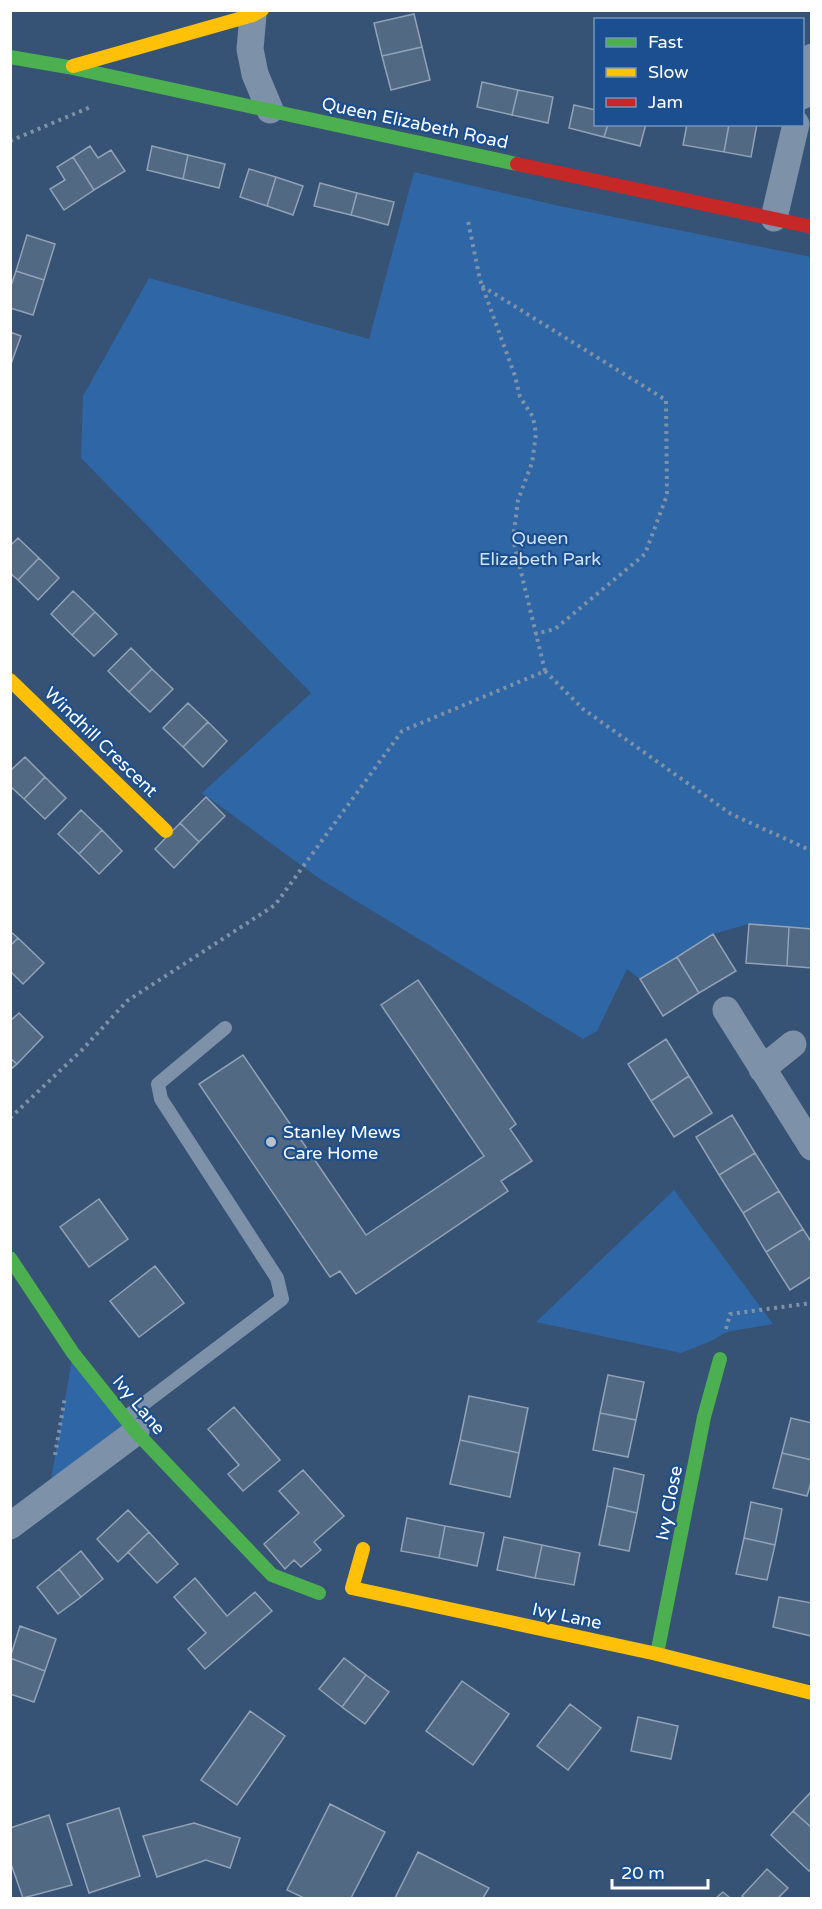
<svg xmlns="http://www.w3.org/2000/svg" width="822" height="1909" viewBox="0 0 822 1909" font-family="'Varela Round',sans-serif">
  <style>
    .green { fill: #2f66a5 }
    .building { fill: #526984; stroke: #92a2b6; stroke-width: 1.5 }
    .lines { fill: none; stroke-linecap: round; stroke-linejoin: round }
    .path { stroke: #7d92a8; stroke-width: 4; stroke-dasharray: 3 4.5; stroke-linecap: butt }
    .lane { stroke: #7d92a8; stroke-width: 14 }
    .street { stroke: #7d92a8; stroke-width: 27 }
    .fast { stroke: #4caf50; stroke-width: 14 }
    .slow { stroke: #ffc107; stroke-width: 14 }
    .jam { stroke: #c62828; stroke-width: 14 }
    .poi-dot { fill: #b9c2ce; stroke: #1b4f8f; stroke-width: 2 }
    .labels { text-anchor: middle; stroke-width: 4.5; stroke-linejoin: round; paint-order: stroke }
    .street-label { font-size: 18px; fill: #fff; stroke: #1b4f8f }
    .park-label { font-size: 18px; fill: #cfe3fa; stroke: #1b4f8f }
    .poi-label { font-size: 18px; fill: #fff; stroke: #1b4f8f; text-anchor: start }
  </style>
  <rect width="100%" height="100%" fill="#365274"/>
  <!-- green -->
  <path class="green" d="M414,172L555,205L811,257V929L749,924L713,934L640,979L627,969L597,1031L583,1039L320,879L202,793L311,693L81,458L83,396L149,278L369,339Z
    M674,1190L773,1324L727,1332L711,1341L681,1353L536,1322Z
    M73,1353L136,1432L48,1497Z"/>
  <!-- building -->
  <path class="building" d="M414,14L422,47L382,56L374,23Z
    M422,47L430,80L391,90L382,56Z
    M482,82L518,90L512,115L477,107Z
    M518,90L553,97L548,123L512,115Z
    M574,105L596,110V124H608L604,137L569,128Z
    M608,124H646L640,146L604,137Z
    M687,124L729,125L724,152L683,145Z
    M757,124L751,157L724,152L729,124Z
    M90,146L98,158L111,150L125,171L94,190L73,157Z
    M152,146L188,155L183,179L147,170Z
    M188,155L225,164L219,188L183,179Z
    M73,157L94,190L64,210L50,189L65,180L57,167Z
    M249,169L276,177L267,206L240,197Z
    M276,177L303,186L293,215L267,206Z
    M320,183L357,193L351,215L314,206Z
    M357,193L394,202L388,225L351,215Z
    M27,235L55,244L44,280L16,271Z
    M16,271L44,280L33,315L10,308V289Z
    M10,332L21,336L10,367Z
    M18,538L39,558L18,580L10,573V546Z
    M39,558L59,578L38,600L18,580Z
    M73,591L95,612L72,635L51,614Z
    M95,612L117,634L94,656L72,635Z
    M131,648L152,669L129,692L108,671Z
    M152,669L173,689L150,712L129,692Z
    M188,703L208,722L183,747L163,728Z
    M208,722L227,741L203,767L183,747Z
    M25,757L45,777L24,799L10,786V771Z
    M45,777L66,798L45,819L24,799Z
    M206,797L225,816L199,842L180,823Z
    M81,810L102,830L79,854L58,834Z
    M180,823L199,842L174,868L155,849Z
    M102,830L122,851L99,874L79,854Z
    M749,924L789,927L787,966L746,963Z
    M789,927L812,929V968L787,966Z
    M10,931L18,938L10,946Z
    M713,934L736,971L699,993L677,957Z
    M18,938L44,963L23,984L10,971V946Z
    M677,957L699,993L663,1016L640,979Z
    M418,980L516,1124L510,1129L532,1161L501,1181L508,1191L356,1294L340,1271L330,1277L199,1084L243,1055L366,1235L484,1156L381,1005Z
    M19,1013L43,1037L17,1064L10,1058V1021Z
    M666,1039L689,1076L651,1101L628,1064Z
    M10,1058L17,1064L10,1070Z
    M689,1076L712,1113L674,1137L651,1101Z
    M732,1115L755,1153L719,1175L696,1137Z
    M755,1153L779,1191L743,1213L719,1175Z
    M779,1191L803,1229L766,1252L743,1213Z
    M99,1199L128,1239L89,1267L60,1227Z
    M803,1229L812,1243V1276L790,1290L766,1252Z
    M155,1266L184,1303L139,1337L110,1301Z
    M608,1375L644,1382L636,1420L600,1413Z
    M469,1396L528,1408L519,1453L460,1440Z
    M234,1407L280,1460L243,1491L228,1474L239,1465L208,1429Z
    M600,1413L636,1420L628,1457L593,1450Z
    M791,1418L812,1423V1460L782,1453Z
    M460,1440L519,1453L510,1497L450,1484Z
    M782,1453L812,1460V1479L807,1496L773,1488Z
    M614,1468L644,1475L637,1513L607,1506Z
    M303,1470L344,1516L314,1542L321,1550L301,1567L294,1560L285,1569L264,1544L299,1513L279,1491Z
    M751,1502L782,1509L775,1545L744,1538Z
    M607,1506L637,1513L629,1551L599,1545Z
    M128,1510L149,1532L118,1562L97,1539Z
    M407,1518L445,1526L439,1558L401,1551Z
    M445,1526L484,1533L477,1566L439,1558Z
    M149,1532L178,1564L157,1583L128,1552Z
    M504,1537L542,1545L535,1578L497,1570Z
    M744,1538L775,1545L767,1580L736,1574Z
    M542,1545L580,1553L574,1585L535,1578Z
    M81,1551L103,1579L81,1597L59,1569Z
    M59,1569L81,1597L58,1614L37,1587Z
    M195,1578L227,1616L255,1592L272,1611L205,1669L188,1649L206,1633L174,1597Z
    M779,1597L812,1603L811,1636L773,1627Z
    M20,1626L56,1639L45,1671L10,1658Z
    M10,1658L45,1671L34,1702L10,1694Z
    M344,1658L366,1675L342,1707L319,1689Z
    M366,1675L389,1692L365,1724L342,1707Z
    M462,1681L509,1714L473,1765L426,1731Z
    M570,1704L601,1728L568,1770L537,1746Z
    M250,1711L285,1736L237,1805L201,1780Z
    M638,1717L678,1726L671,1759L631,1751Z
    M812,1791V1828L793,1811Z
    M330,1804L385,1832L351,1898H304L287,1890Z
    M119,1808L140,1876L89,1893L67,1824Z
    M793,1811L812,1828V1868L809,1871L771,1835Z
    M49,1815L72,1885L23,1898L10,1861V1828Z
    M194,1823L240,1838L230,1868L206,1860L157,1877L143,1836Z
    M418,1852L489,1888L483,1898H395Z
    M767,1869L788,1888L778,1898H744L742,1896Z
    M723,1892L730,1898H716Z"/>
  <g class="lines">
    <!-- path -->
    <path class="path" d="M10,141L93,106
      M482,286L666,400L667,495L645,554L555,629L535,634
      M545,671L583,709L731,814L812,851
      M10,1118L83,1049L127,1001L275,905L402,731L545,671L513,539L518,500L532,463L536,434L533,417L520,397L515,376L480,280L468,221
      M726,1329L730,1314L812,1303
      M55,1455L65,1397"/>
    <!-- lane -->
    <path class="lane" d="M125,1418L282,1299L277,1278L161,1099L158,1084L225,1028"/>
    <!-- street -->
    <path class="street" d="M253,15L250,49L255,74L270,110
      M802,96L812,57
      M774,218L796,124
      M726,1010L812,1147
      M762,1069L793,1044
      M10,1526L136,1432"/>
    <!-- fast -->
    <path class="fast" d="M10,57L68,67L517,164
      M10,1258L73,1353L136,1432L272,1575L319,1593
      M657,1654L704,1417L720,1359"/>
    <!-- slow -->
    <path class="slow" d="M73,66L253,15L262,10
      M10,680L166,831
      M363,1549L352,1588L657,1654L812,1693"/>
    <!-- jam -->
    <path class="jam" d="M517,164L812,227"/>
  </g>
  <!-- markers -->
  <circle class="poi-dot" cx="271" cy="1142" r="6"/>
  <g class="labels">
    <!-- street labels -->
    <g class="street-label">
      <text transform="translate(415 123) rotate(12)" y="6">Queen Elizabeth Road</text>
      <text transform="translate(101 742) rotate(44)" y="6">Windhill Crescent</text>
      <text transform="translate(139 1405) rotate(50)" y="6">Ivy Lane</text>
      <text transform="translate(669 1503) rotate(-79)" y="6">Ivy Close</text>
      <text transform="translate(567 1616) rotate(12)" y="6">Ivy Lane</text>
    </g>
    <!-- park labels -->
    <g class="park-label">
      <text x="540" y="544">Queen<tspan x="540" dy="21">Elizabeth Park</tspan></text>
    </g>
    <!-- poi labels -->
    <g class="poi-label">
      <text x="283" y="1138">Stanley Mews<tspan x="283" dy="21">Care Home</tspan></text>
    </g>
  </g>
  <!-- border -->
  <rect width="822" height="1909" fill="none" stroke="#ffffff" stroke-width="24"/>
  <!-- legend -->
  <rect x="594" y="18" width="210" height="108" fill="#1b4f8f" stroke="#7695bc" stroke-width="1.5"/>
  <rect x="606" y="38" width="30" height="9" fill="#4caf50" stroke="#7695bc" stroke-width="1.5"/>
  <text x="648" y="48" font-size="18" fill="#ffffff">Fast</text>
  <rect x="606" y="68" width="30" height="9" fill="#ffc107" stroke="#7695bc" stroke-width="1.5"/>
  <text x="648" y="78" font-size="18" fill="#ffffff">Slow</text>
  <rect x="606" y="98" width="30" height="9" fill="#c62828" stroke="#7695bc" stroke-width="1.5"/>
  <text x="648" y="108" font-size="18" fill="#ffffff">Jam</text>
  <!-- scale -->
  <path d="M612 1879v9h96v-9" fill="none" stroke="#ffffff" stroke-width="3"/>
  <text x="621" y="1879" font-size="18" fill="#ffffff" stroke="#1b4f8f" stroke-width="4.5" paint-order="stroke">20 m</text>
</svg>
